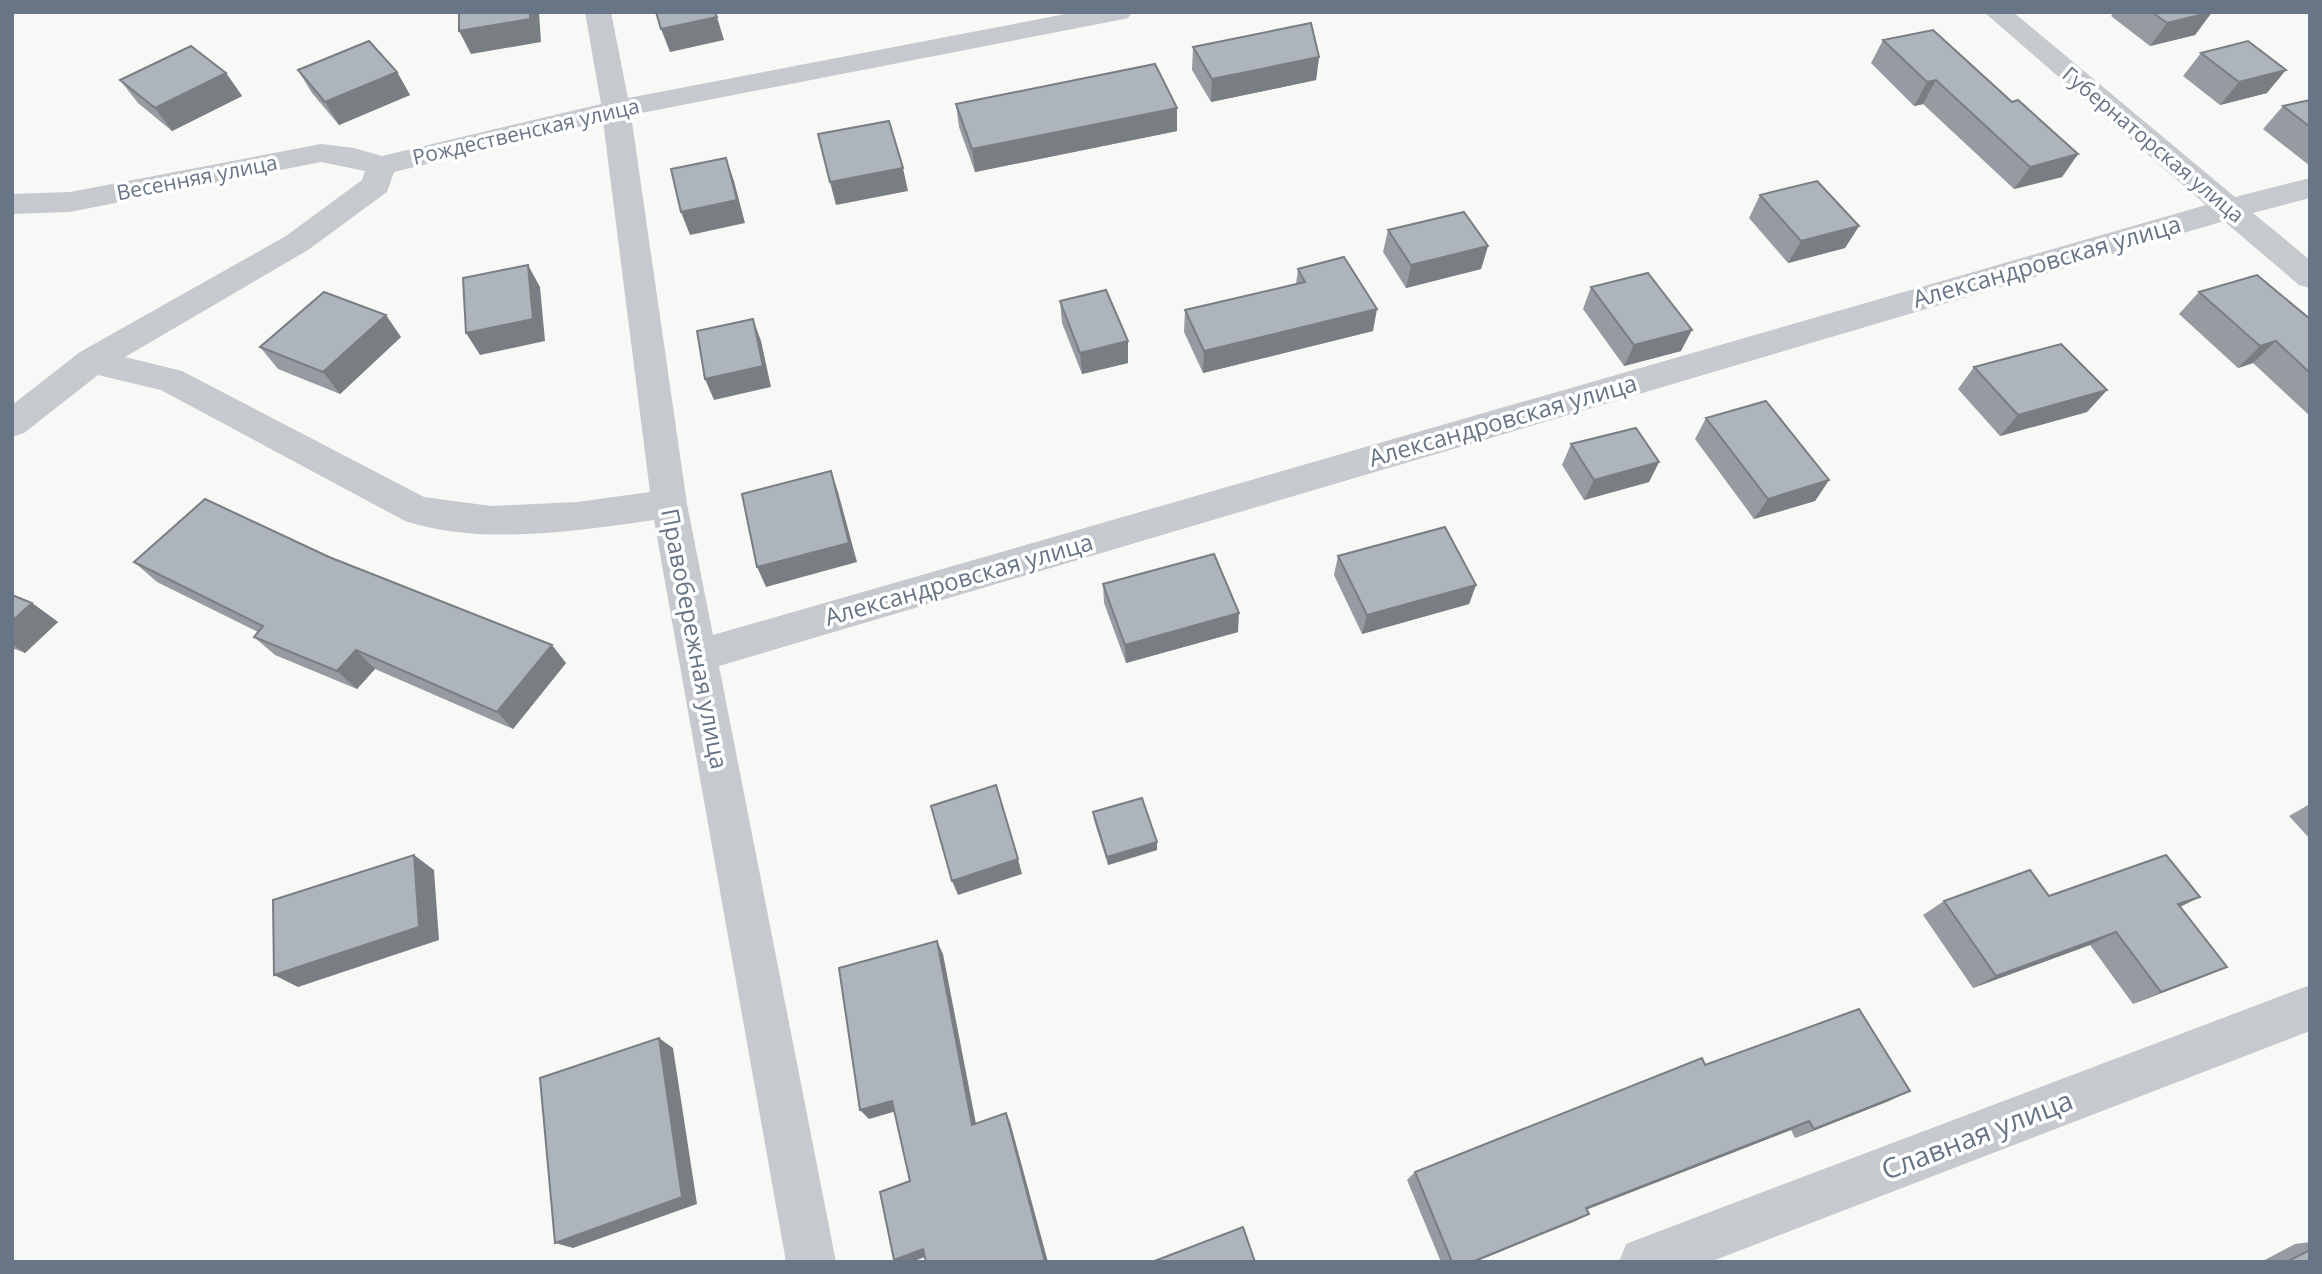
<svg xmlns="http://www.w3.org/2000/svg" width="2322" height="1274" viewBox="0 0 2322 1274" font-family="'Open Sans',sans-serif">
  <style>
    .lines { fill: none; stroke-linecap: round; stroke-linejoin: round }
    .minor { fill: #c6c9cd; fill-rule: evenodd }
    .wall { fill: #959ba1 }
    .shaded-wall { fill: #797e83 }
    .building { fill: #adb4bb; stroke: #797e83; stroke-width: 2 }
    .labels { text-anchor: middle; stroke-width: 7; stroke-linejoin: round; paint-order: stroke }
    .far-street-label { font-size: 21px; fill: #677587; stroke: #fff }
    .street-label { font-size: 24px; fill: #677587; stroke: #fff }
    .near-street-label { font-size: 28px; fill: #677587; stroke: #fff }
  </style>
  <rect width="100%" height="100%" fill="#f8f9f6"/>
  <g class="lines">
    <!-- minor -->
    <path class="minor" d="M585,12H611L628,98L1076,12H1132L1128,18L1119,20L631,115L687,504L713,635L2206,205L1984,12H2013L2235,197L2310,178V198L2253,213L2310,260V288L2299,285L2224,221L719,666L836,1262H786L654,520C576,531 482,546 405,521L161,390L98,375L24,433L12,437V405L80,352L286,236L362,180L365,171L321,162L70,212L12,214V194L70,192L321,144L354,148L382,156L601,104ZM603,121L650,492L577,502L491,506L424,497L182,371L125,357L308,250L387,192L394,172Z
      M2310,985V1031L1710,1262H1619L1626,1244L1644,1237Z"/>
  </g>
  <!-- wall -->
  <path class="wall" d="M2114,12H2212L2195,35L2150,46L2111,16Z
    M1883,40L2078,154L2062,177L2014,189L1923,104L1914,106L1871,63Z
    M1193,47L1319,57L1316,80L1211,102L1192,70Z
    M2201,53L2267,93L2220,105L2183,76Z
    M298,70L397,72L410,95L339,125L312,93Z
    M226,73L242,96L172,131L138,103L120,80Z
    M2310,100V166L2263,129L2283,106Z
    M956,104L1177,108V131L975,172L959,127Z
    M1760,195L1859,226L1845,248L1788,263L1749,218Z
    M1388,230L1488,246L1481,269L1406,288L1383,252Z
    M1298,269L1373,331L1203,373L1184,332L1185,310L1296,284Z
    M1591,287L1681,351L1624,366L1583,309Z
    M2199,292L2310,319V416L2253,363L2238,368L2179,314Z
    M1060,301L1128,363L1082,374L1062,323Z
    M401,337L340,394L278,369L260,347Z
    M1974,367L2107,390L2087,412L2000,436L1958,389Z
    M1706,418L1829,480L1815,501L1754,519L1695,439Z
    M1571,444L1659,462L1649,482L1584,500L1562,465Z
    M1338,556L1476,585L1469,604L1362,634L1334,575Z
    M329,557L566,663L513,729L375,669L357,689L275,655L254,637L258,632L157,582L134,562Z
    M1103,584L1238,632L1126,663L1104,603Z
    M12,595L32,603L58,622L25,653L15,649L12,652Z
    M2310,804V839L2289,816Z
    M1093,812L1157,842V850L1108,865L1094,820Z
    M2049,896L2180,907L2227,967L2133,1004L2090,945L1973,988L1923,915L1944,901Z
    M1705,1065L1889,1101L1795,1138L1791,1130L1587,1209L1589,1214L1576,1221L1475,1262H1441L1407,1180L1415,1172Z
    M2310,1242V1262H2261L2295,1244Z"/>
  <!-- shaded-wall -->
  <path class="shaded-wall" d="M530,12H539L541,42L471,54L459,31Z
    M2212,12L2195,35L2150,46L2167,23Z
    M717,17L724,40L670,52L661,29Z
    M1319,57L1316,80L1211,102L1212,79Z
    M2286,70L2267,93L2220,105L2239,82Z
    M397,72L410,95L339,125L325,102Z
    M226,73L242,96L172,131L155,108Z
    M1936,80L1923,104L1914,106L1927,82Z
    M1177,108V131L975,172L972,149Z
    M2078,154L2062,177L2014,189L2030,167Z
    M726,158L734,181L745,223L690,235L681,212Z
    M903,168L908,191L836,205L830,182Z
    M1859,226L1845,248L1788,263L1801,241Z
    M1488,246L1481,269L1406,288L1411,265Z
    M528,265L540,287L545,341L480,355L466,333Z
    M1377,309L1373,331L1203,373L1204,351Z
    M386,315L401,337L340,394L323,372Z
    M753,319L761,341L771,387L714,400L705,379Z
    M1692,330L1681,351L1624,366L1634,345Z
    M1128,341V363L1082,374L1080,353Z
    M2276,341L2253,363L2238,368L2260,346Z
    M2107,390L2087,412L2000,436L2018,415Z
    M1659,462L1649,482L1584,500L1594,480Z
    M831,471L838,492L857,562L766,587L757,567Z
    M1829,480L1815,501L1754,519L1768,499Z
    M1476,585L1469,604L1362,634L1367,615Z
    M32,603L58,622L25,653L12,644V621Z
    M1239,613L1238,632L1126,663L1125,645Z
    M552,645L566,663L513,729L497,712Z
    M356,650L375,669L357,689L337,671Z
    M1157,842V850L1108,865L1107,857Z
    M414,855L434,870L439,940L298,987L274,975Z
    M1018,859L1022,874L958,895L952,881Z
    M2200,897L2172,911L2178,904Z
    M2116,932L2090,945L1973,988L1996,976Z
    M937,941L943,954L978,1134L972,1125Z
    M2227,967L2198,979L2133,1004L2161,992Z
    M659,1038L673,1048L697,1204L573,1248L555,1243Z
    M1910,1091L1889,1101L1795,1138L1814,1129Z
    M892,1101L900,1110L869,1119L860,1110Z
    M1006,1113L1010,1122L1048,1262H1045Z
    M1809,1121L1791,1130L1573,1215L1586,1208Z
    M1589,1214L1475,1262H1472Z
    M923,1249L931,1255L911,1262H897L894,1260Z"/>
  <!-- building -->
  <path class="building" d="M459,12H530V19L459,31Z
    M656,12H715L717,17L661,29Z
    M2152,12H2212L2167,23Z
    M1311,23L1319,57L1212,79L1193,47Z
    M1933,30L2012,102L2018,100L2078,154L2030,167L1936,80L1927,82L1883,40Z
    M369,41L397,72L325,102L298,70Z
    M2248,41L2286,70L2239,82L2201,53Z
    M191,46L226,73L155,108L120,80Z
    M1155,64L1177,108L972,149L956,104Z
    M2310,100V127L2283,106Z
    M889,121L903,168L830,182L818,134Z
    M726,158L737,200L681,212L671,169Z
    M1817,181L1859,226L1801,241L1760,195Z
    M1464,212L1488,246L1411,265L1388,230Z
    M1344,257L1377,309L1204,351L1185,310L1305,282L1298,269Z
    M528,265L533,319L466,333L463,278Z
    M1648,273L1692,330L1634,345L1591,287Z
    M2257,275L2310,319V373L2276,341L2260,346L2199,292Z
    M1106,290L1128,341L1080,353L1060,301Z
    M324,292L386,315L323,372L260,347Z
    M753,319L763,366L705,379L697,331Z
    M2061,344L2107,390L2018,415L1974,367Z
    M1766,401L1829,480L1768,499L1706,418Z
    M1636,428L1659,462L1594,480L1571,444Z
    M831,471L849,543L757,567L742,494Z
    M205,499L329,557L552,645L497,712L356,650L337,671L254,637L263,626L134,562Z
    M1445,527L1476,585L1367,615L1338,556Z
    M1214,554L1239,613L1125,645L1103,584Z
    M12,595L32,603L12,621Z
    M996,785L1018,859L952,881L931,806Z
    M1142,798L1157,842L1107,857L1093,812Z
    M414,855L419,927L274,975L273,900Z
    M2166,855L2200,897L2178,904L2227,967L2161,992L2116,932L1996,976L1944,901L2030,870L2049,896Z
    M937,941L972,1125L1006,1113L1045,1262H926L923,1249L894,1260L880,1192L910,1181L892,1101L860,1110L839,968Z
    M1859,1009L1910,1091L1814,1129L1809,1121L1586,1208L1589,1214L1472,1262H1452L1415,1172L1702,1058L1705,1065Z
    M659,1038L682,1197L555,1243L540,1078Z
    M1243,1227L1255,1262H1152Z
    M2310,1250V1262H2286Z"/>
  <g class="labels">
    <!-- far-street labels -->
    <g class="far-street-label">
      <text transform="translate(526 132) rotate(-13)" y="7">Рождественская улица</text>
      <text transform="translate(2153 145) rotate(40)" y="7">Губернаторская улица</text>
      <text transform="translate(197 178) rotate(-11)" y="7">Весенняя улица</text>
    </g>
    <!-- street labels -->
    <g class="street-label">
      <text transform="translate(2047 262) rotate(-16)" y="8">Александровская улица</text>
      <text transform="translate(1503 421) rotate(-16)" y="8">Александровская улица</text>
      <text transform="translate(959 580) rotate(-16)" y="8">Александровская улица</text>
      <text transform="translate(694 639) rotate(79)" y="8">Правобережная улица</text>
    </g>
    <!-- near-street labels -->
    <g class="near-street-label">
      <text transform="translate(1977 1135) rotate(-21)" y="10">Славная улица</text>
    </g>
  </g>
  <!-- border -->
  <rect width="2322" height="1274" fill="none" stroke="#677587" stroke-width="28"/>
</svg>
